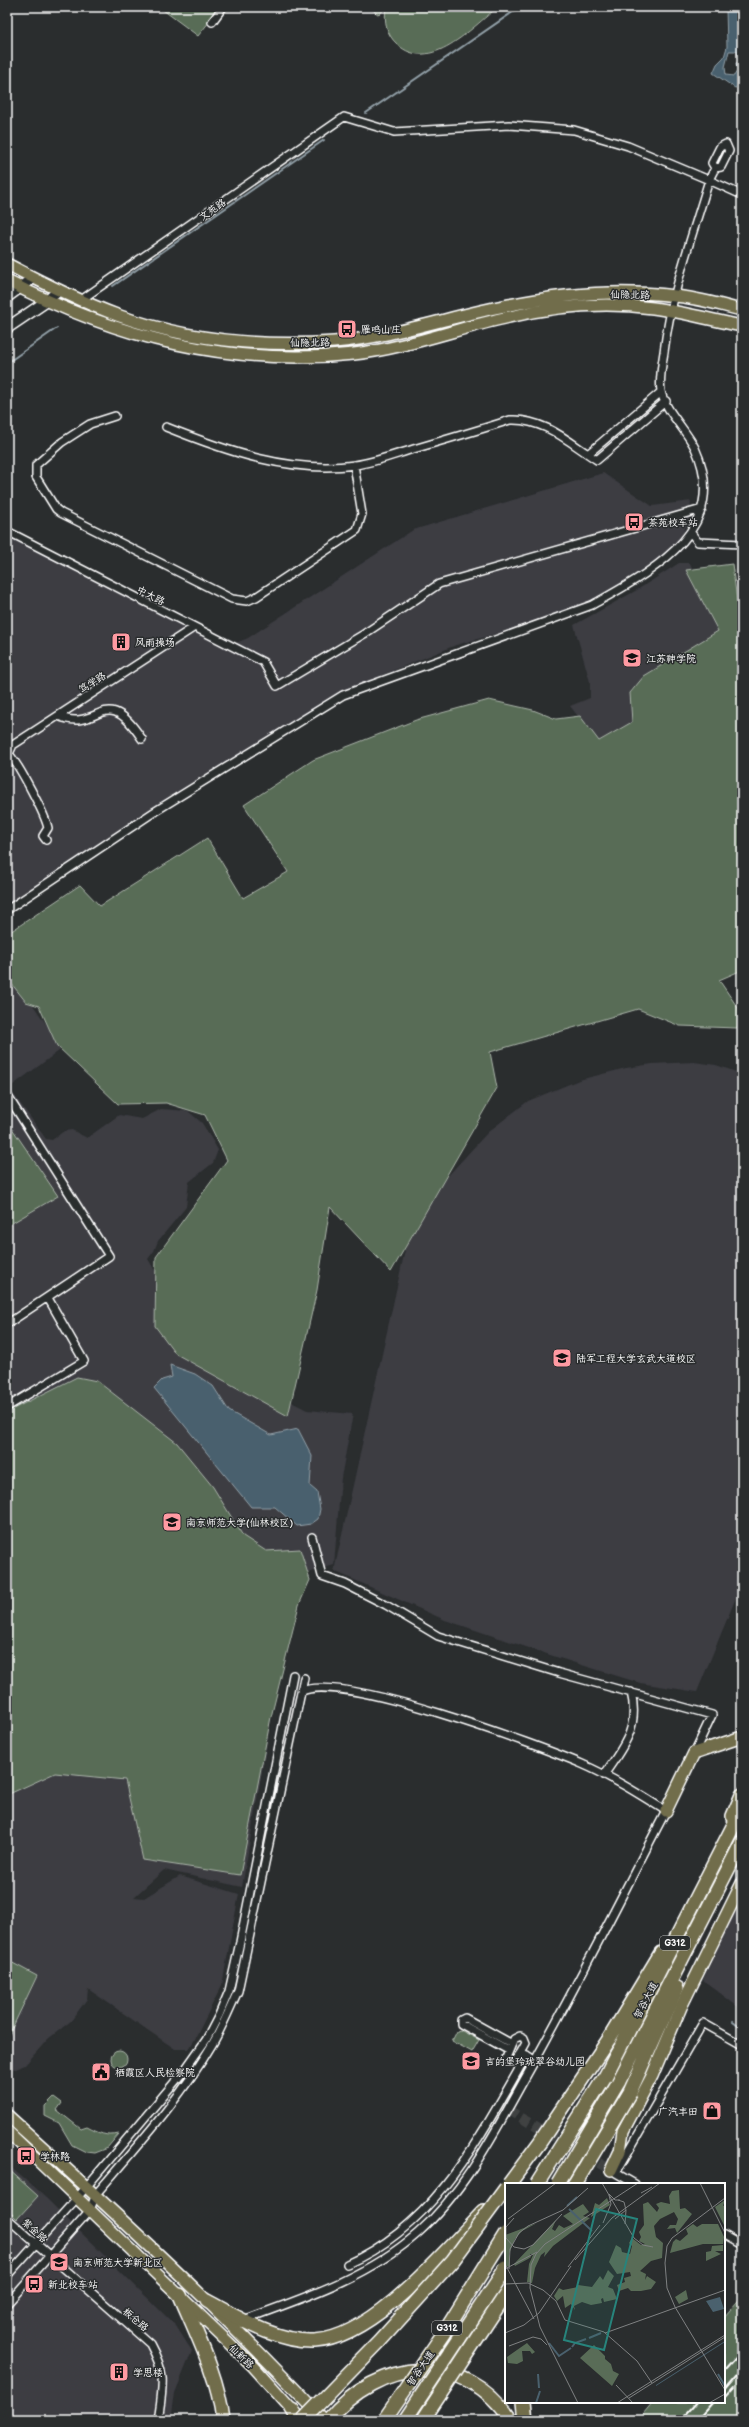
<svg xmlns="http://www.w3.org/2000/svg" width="749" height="2427" viewBox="0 0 749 2427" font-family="'Balsamiq Sans','LXGW WenKai TC',sans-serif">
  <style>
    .built { fill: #3c3c42 }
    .green { fill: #596c57; stroke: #acb6ab }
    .water { fill: #4a616e; stroke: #92a0a8 }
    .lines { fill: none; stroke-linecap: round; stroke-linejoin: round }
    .stream { stroke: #92a0a8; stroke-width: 2 }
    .secondary-tunnel { stroke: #3f4243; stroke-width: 10; stroke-dasharray: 10 5; stroke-linecap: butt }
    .street-casing { stroke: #fff; stroke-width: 10 }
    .secondary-casing { stroke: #fff; stroke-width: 13 }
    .primary-casing { stroke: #fff; stroke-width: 14 }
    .highway-casing { stroke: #fff; stroke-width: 16 }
    .street { stroke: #2a2d2e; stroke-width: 7 }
    .secondary { stroke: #2a2d2e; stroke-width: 10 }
    .primary { stroke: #716d4b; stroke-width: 11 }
    .highway { stroke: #716d4b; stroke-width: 13 }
    .rail { stroke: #fff; stroke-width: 2 }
    .highway-bridge-casing { stroke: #fff; stroke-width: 16; stroke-linecap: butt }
    .highway-bridge { stroke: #716d4b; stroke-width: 13 }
    .labels { text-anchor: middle; stroke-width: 3; stroke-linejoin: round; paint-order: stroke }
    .shield { fill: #2a2d2e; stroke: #bfc0c0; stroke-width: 1 }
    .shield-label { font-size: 9px; font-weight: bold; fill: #fff }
    .street-label { font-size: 10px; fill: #fff; stroke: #2a2d2e }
    .poi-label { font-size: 10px; fill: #fff; stroke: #2a2d2e; text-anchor: start }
    .inset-river { fill: none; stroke: #4a616e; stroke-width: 2 }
    .inset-road { fill: none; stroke: #7f8182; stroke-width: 1 }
    .view { fill: #27847c; fill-opacity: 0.15; stroke: #27847c; stroke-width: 2 }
    .inset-edge { fill: none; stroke: #fff; stroke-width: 2 }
  </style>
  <rect width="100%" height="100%" fill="#2a2d2e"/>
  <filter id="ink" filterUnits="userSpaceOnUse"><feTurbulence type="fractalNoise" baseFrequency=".025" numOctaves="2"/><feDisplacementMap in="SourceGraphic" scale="8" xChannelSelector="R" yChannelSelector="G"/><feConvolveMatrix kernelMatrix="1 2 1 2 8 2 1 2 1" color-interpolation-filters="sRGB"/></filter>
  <g filter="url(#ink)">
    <!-- built -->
    <path class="built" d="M603,473L652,506L691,501L690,517L684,531L675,545L656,561L590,603L525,626L456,645L341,692L7,912V528L236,643L248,638L413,530Z
      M679,563H690L719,634L631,690L643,721L599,743L570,706L590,698V682L574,625L637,590Z
      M7,968L63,1048L9,1088L46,1139L52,1140L64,1131L72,1130L87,1138L119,1115L142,1119L161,1109L188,1111L202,1123L218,1150L213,1163L189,1182L186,1207L158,1241L154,1251L148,1259L192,1332L203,1356L307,1410L353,1414L341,1478L334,1565L308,1573L294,1586L242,1887L164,1870L134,1897L144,1898L180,1876L239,1894L222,1985L195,2039L189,2049H175L88,1989L87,1999L71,2021L48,2039L25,2065L16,2069L7,2068Z
      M694,1062L716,1065L742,1074V1583L697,1692L640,1683L556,1657L445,1620L334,1571L413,1214L488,1132L528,1101L579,1080L626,1068L652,1064Z
      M742,1896V2010L703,1980Z
      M7,2164L46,2198L176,2326L192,2351L175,2393L171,2420H7Z"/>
    <!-- green -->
    <path class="green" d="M159,7H221L198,36Z
      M369,7H498C472,27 430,75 397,44C386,34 384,21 386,7L379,15Z
      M732,564L742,636V970L719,980L742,1014V1025L737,1028L680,1026L638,1009L490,1052L497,1088L391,1272L330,1207L317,1290L288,1416L176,1354L155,1326L156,1257L227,1160L205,1115L166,1103L118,1104L57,1046L39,1006L26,1002L7,978V934L80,885L100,906L207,838L243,898L288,872L244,805L313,760L416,720L489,700L533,710L556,719L580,716L599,741L632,722L630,693L644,676L718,631L686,570Z
      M7,1121L58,1196L7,1226Z
      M77,1377L97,1381L177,1443L213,1487L243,1536L266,1551L300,1549L310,1580L299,1605L271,1717L240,1875L143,1860L125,1780L55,1773L7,1795V1412Z
      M7,1960L37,1976L7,2039Z
      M460,2030L479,2040L472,2052L452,2041L457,2031Z
      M111 2059a8 8 0 1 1 16 0a8 8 0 1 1-16 0Z
      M54,2097L62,2103L57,2110L81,2129L87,2127C99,2133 106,2137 119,2134L107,2148L94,2153L86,2152L72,2145L59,2123L45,2116V2106Z
      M7,2168L38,2196L17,2219L7,2209Z
      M742,2296V2420H638L653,2402H724V2317Z"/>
    <!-- water -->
    <path class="water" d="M741,7L742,57H738L737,51H729L725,67L726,75L734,76L737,71L736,63L742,61L740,73L742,86L735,88L713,73L717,64L724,57L727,47L726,9Z
      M170,1365L195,1374L213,1386L229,1411L271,1435L298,1429L312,1456L310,1486L317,1492L320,1509L318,1519L311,1524L297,1526L275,1507H251L154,1388L162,1380L172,1377Z"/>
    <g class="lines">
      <!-- stream -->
      <path class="stream" d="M366,113L520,7
        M113,286L324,140
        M7,363L57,328
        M733,2021L742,2028"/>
      <!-- secondary-tunnel -->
      <path class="secondary-tunnel" d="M508,2110L611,2170"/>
      <!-- street casing -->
      <g class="street-casing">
        <path id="street" d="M212,22L223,7
          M726,144L729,151L721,167L715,168L712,163L720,147Z
          M715,168L709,180L742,195
          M115,416L90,424L62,442L36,465V477L56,509L61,513L232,599L247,601L256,597L357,530L362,514L354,465
          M166,427C226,451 290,474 355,465C376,462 396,454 417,448C448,439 479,430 510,420C544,418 570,443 597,460L666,401
          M588,454L661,392
          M7,531L263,662L277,686L364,634L439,584L702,509
          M691,533L698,542L742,544
          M58,716C100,734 104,681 142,739
          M9,754C19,765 45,814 48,828L43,836L46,840
          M7,758L13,745L193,628
          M7,910L154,812L343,695L592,605C650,572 733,531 695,448C687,431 664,409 661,391C659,379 662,365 664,352C671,293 692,237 709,180L628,146L574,130L509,125L394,132L344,117L81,300
          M7,1095L109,1256L7,1324
          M7,1407L84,1361L48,1298
          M312,1537L322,1576L345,1584L386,1605L438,1636L559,1673L712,1715L694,1753
          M604,1775C623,1747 640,1728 631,1692
          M508,2050L461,2024V2020L465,2018L512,2044
          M521,2052L514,2062H509L506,2058L514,2039L520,2036L524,2038L526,2043L521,2052L530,2057
          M635,2184L616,2173L703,2023L742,2045
          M7,2218L150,2344C167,2375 163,2386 158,2420
          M724,2235L740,2244L742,2241
          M347,2264C437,2225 480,2136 527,2055
          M7,2276L77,2198L184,2071L206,2040L219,2015L229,1991L240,1942L293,1675
          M7,2304L90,2210L96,2194C137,2146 181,2098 213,2043C223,2026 230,2008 238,1991L304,1678
          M243,2320C304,2298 368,2277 418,2233C464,2192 494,2134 524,2080C574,1992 619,1901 666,1811C639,1794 612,1777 582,1764C539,1746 336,1670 301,1692"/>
      </g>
      <!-- secondary casing -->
      <g class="secondary-casing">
        <path id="secondary" d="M7,297L33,278
          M7,328L47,301L59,290"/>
      </g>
      <!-- primary casing -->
      <g class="primary-casing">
        <path id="primary" d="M7,264C43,283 79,301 117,315C186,340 262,347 334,342C393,337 451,316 509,305C563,294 620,289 675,296C698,298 720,305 742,310
          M7,281C117,338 230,367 354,354C407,348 458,328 509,317C555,306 606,302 653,308C683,312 712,320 742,326
          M666,1811L694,1753L742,1737
          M7,2115C116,2213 224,2313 324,2420
          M7,2131L254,2367L298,2416
          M611,2170L620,2151L623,2131L652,2076L681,2007L742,1883"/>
      </g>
      <!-- highway casing -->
      <g class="highway-casing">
        <path id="highway" d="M733,1816L742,1795
          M609,2039L661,1953
          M606,2075L742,1809
          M618,2083L742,1842
          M630,2092L677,1988
          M180,2295C197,2335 218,2376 223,2420
          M207,2301C239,2318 277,2343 315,2341C373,2338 445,2251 484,2211
          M523,2402L525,2420
          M292,2409L299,2420
          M328,2420C379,2359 463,2348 511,2420"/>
      </g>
      <!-- street -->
      <use href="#street" class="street"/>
      <!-- secondary -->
      <use href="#secondary" class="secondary"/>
      <!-- primary -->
      <use href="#primary" class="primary"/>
      <!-- highway -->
      <use href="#highway" class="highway"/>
      <!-- rail -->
      <path class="rail" d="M724,2371L742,2351
        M724,2390L742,2369
        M724,2398L735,2386
        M681,2420L697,2402
        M697,2420L713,2402"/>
      <!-- highway-bridge casing -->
      <g class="highway-bridge-casing">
        <path id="highway-bridge" d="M509,2184L540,2142L609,2039
          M537,2184L606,2075
          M558,2184L618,2083
          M575,2184L630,2092
          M303,2420L379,2342L453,2260L506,2188
          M384,2420L444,2333L506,2233
          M405,2420L506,2268
          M423,2420L506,2294"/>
      </g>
      <!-- highway-bridge -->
      <use href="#highway-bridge" class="highway-bridge"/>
    </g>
  </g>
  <!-- icons -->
  <defs>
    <g id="bus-square" transform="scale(1)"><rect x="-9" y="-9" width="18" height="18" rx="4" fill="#ff9aa2" stroke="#2a2d2e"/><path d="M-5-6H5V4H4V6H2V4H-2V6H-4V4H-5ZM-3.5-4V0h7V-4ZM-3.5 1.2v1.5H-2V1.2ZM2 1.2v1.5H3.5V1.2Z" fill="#111"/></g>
    <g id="building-square" transform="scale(1)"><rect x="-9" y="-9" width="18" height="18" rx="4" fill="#ff9aa2" stroke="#2a2d2e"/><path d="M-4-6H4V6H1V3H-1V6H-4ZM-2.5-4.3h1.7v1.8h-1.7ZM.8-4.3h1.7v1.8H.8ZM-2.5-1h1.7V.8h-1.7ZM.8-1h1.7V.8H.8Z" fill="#111"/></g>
    <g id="university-square" transform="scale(1)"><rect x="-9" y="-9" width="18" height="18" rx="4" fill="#ff9aa2" stroke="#2a2d2e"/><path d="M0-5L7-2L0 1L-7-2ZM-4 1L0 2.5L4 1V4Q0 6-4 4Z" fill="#111"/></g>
    <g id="school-square" transform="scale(1)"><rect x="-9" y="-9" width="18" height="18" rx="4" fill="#ff9aa2" stroke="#2a2d2e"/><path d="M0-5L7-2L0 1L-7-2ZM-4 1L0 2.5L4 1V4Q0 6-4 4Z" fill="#111"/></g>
    <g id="civic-square" transform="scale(1)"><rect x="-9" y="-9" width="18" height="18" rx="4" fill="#ff9aa2" stroke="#2a2d2e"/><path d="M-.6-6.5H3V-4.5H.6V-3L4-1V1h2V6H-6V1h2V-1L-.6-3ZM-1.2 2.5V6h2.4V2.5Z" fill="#111"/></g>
    <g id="shop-square" transform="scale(1)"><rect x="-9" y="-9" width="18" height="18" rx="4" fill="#ff9aa2" stroke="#2a2d2e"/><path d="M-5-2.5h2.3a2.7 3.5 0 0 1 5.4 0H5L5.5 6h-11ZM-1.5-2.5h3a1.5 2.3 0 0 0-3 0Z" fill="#111"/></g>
  </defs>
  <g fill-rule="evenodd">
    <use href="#bus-square" x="347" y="329"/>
    <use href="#bus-square" x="634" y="522"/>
    <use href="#building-square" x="121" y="642"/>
    <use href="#university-square" x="632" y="658"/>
    <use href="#university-square" x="562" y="1358"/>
    <use href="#university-square" x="172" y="1522"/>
    <use href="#school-square" x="471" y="2061"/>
    <use href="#civic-square" x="101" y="2072"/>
    <use href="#shop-square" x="712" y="2111"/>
    <use href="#bus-square" x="26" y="2156"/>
    <use href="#university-square" x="59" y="2262"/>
    <use href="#bus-square" x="34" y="2284"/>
    <use href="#building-square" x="119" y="2372"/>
  </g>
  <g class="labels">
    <!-- shield labels -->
    <g class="shield">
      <rect x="660" y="1936" width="30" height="14" rx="3"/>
      <rect x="432" y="2321" width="30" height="14" rx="3"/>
    </g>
    <g class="shield-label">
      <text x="675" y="1946">G312</text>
      <text x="447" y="2331">G312</text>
    </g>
    <!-- street labels -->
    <g class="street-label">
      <text transform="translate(212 209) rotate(-35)" y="4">文苑路</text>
      <text transform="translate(630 294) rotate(1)" y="4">仙隐北路</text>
      <text transform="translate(310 342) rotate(-1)" y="4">仙隐北路</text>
      <text transform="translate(151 595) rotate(27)" y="4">中大路</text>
      <text transform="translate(92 682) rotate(-33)" y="4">笃学路</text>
      <text transform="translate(645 2000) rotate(-62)" y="4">智谷大道</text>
      <text transform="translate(35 2230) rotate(43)" y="4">紫金路</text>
      <text transform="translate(136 2319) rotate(41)" y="4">板仓路</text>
      <text transform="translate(242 2356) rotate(44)" y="4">仙新路</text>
      <text transform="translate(420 2368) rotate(-55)" y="4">智谷大道</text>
    </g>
    <!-- poi labels -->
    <g class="poi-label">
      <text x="361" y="333">雁鸣山庄</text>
      <text x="648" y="526">茶苑校车站</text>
      <text x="135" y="646">风雨操场</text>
      <text x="646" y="662">江苏神学院</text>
      <text x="576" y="1362">陆军工程大学玄武大道校区</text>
      <text x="186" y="1526">南京师范大学(仙林校区)</text>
      <text x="485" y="2065">吉的堡玲珑翠谷幼儿园</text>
      <text x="115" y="2076">栖霞区人民检察院</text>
      <text x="698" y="2115" text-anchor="end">广汽丰田</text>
      <text x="40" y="2160">学林路</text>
      <text x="73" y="2266">南京师范大学新北区</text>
      <text x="48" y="2288">新北校车站</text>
      <text x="133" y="2376">学思楼</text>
    </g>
  </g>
  <!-- overview -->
  <g transform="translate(505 2183)">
    <rect width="220" height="220" fill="#2a2d2e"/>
    <path d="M174,7L175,26L180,25L187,31L172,50L170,45L162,46L165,42H171L173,36L169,29L155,36L149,43L151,54L158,60L157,75L146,78L135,88L141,91L140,97L142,93L151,99L146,106L136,108H126L123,105L114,108L112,102L120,99L119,95L126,93L125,89L112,91L104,79L111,62L116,65L117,69L125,71L127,63L124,60L127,55L136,62L140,61L134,58L136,54L134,49L139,42L138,21L143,19L152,29L154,25L151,21L156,19L165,21L164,13L167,8ZM102,15L105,22L86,34L90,20L94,22ZM220,17L218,23L220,22V44L210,24ZM78,21L84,29L78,33L85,35L48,63L39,74L40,69L36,72L30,85L27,100L22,99L24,81L28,72L25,71L26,74L23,76L10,83L9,81L51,37L47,46L50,48L54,42L59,45L68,41L58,33ZM32,40L17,48L10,56L4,71L5,83L1,84L0,52ZM188,41L192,44L197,41H213L219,54L218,61H198L165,70L168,59L171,56L175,58L183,51L181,46ZM218,62V68H210L216,71L201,78V69L206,68L207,63ZM103,87L109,93L103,104L108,106L112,116L99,119L98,115L96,116L97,120L86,122L77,119L69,123L70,127L66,121L60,125L58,113L52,118L49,113L54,105L58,107L73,104V102L87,104L95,93L98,97ZM181,107L183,116L174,121L170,114ZM22,160L30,169L27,171L25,168H17L18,178L12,181L3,180L2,174ZM89,162L100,173V176L106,181L108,188L114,191L107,203L75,175Z" fill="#596c57"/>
    <path d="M215,114L219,126L208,129L201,118ZM220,158V159L151,203V202Z" fill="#4a616e"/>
    <path class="inset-river" d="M62,23L72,14M64,26L87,48M84,155L96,150M44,160L54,173L66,165M67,164L70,160L81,156M33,191L34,205M213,191L220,203M31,220L35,208"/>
    <path class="inset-road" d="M97,0L129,55L138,62L148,64M195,0L220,50M136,10L147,4M104,11L110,17H115M220,15L167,55L162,63L160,80L162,105L170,124L220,207M9,35L1,44V55L9,64L19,66L28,62L57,31M3,36L51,0M110,36L121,27L119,19L113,17M98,40L106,21L104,12M120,41L121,27M70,77L107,35L155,0M0,81L29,136M63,84L95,42M0,86L32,69M4,86L5,66L14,50L23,43L58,27L83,5M0,101L23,100L38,107L51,118L60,137L99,149L132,178L147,200M0,150L19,142L34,130L66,83M100,150L220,107M4,163L28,154L36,156L42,162M111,202L128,220M124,215L220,154M73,220L35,144L25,105L26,82L31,71L40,61L133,0M112,220L220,152M204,220L220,211"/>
    <path class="view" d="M91,26L132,36L99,167L59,157Z"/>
    <rect width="220" height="220" class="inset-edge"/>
  </g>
  <!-- margin -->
  <rect width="749" height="2427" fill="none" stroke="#2a2d2e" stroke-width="24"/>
  <rect x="12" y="12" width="725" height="2403" fill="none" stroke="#fff" stroke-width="1.5" filter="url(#ink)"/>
</svg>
